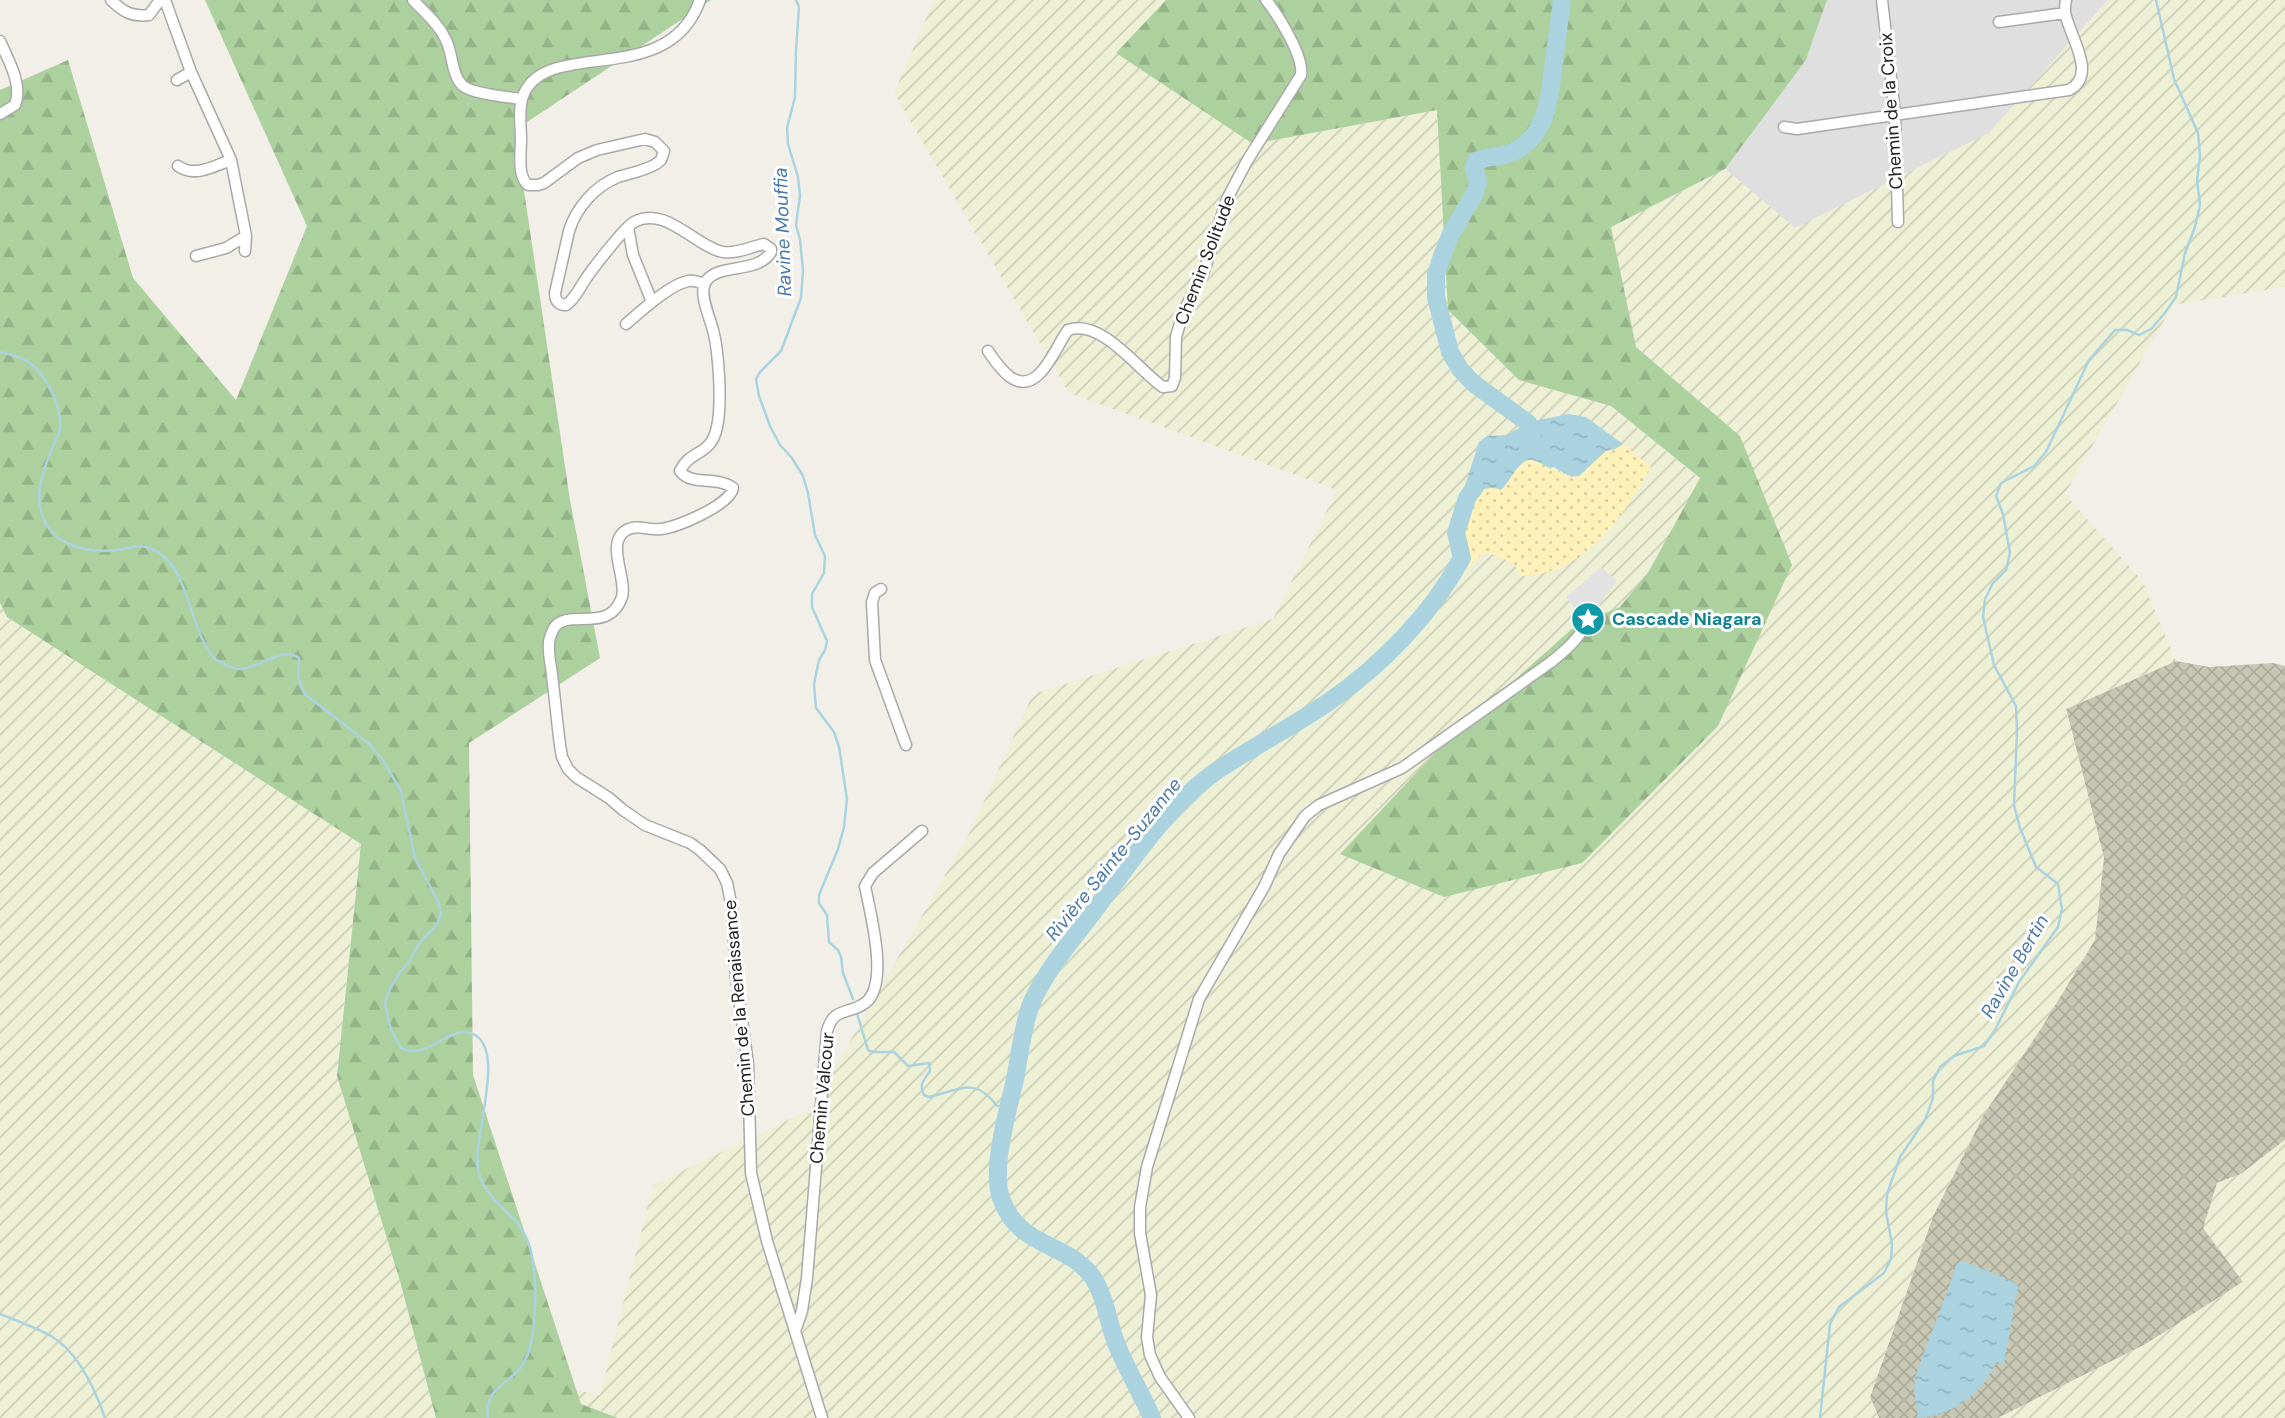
<svg xmlns="http://www.w3.org/2000/svg" width="2285" height="1418" viewBox="0 0 2285 1418" font-family="'DM Sans',sans-serif">
  <style>
    .residential { fill: #e0dfdf }
    .construction { fill: url(#construction-cross-hatch) }
    .farmland { fill: url(#farmland-furrows) }
    .forest { fill: url(#forest-firs) }
    .sand { fill: url(#sand-dots) }
    .parking { fill: #e2e2e2 }
    .water { fill: url(#water-ripples) }
    .lines { fill: none; stroke-linecap: round; stroke-linejoin: round }
    .stream { stroke: #aad3df; stroke-width: 2.5 }
    .river { stroke: #aad3df; stroke-width: 18 }
    .minor-casing { stroke: #a9a9a9; stroke-width: 13 }
    .minor { stroke: #fff; stroke-width: 10 }
    .labels { text-anchor: middle; stroke-width: 6; stroke-linejoin: round; paint-order: stroke }
    .street-label { font-size: 18px; fill: #222; stroke: #fff }
    .culture-label { font-size: 18px; font-weight: bold; fill: #0d838f; stroke: #fff; text-anchor: start }
    .water-label { font-size: 19px; font-style: italic; fill: #4a7aab; stroke: #fff }
  </style>
  <defs>
    <pattern id="construction-cross-hatch" width="8" height="8" patternUnits="userSpaceOnUse" patternTransform="scale(1.75)"><rect width="8" height="8" fill="#c7c7b4"/><path d="M0 0l8 8M0 8l8-8" fill="none" stroke="#abab9a"/></pattern>
    <pattern id="farmland-furrows" width="10" height="10" patternUnits="userSpaceOnUse" patternTransform="scale(1.75)"><rect width="10" height="10" fill="#eef0d5"/><path d="M-1 1l2-2M0 10L10 0M9 11l2-2" fill="none" stroke="#ccceb7"/></pattern>
    <pattern id="forest-firs" width="22" height="20" patternUnits="userSpaceOnUse" patternTransform="scale(1.75)"><rect width="22" height="20" fill="#add19e"/><path d="M5 1l3.5 6h-7zM16 11l3.5 6h-7z" fill="#95b388"/></pattern>
    <pattern id="sand-dots" width="8" height="8" patternUnits="userSpaceOnUse" patternTransform="scale(1.75)"><rect width="8" height="8" fill="#fff1ba"/><path d="M2 2h.1M6 6h.1" fill="none" stroke="#dacea0" stroke-width="1.8" stroke-linecap="round"/></pattern>
    <pattern id="water-ripples" width="26" height="14" patternUnits="userSpaceOnUse" patternTransform="scale(1.75)"><rect width="26" height="14" fill="#aad3df"/><path d="M2 4q2-2 4 0t4 0M15 11q2-2 4 0t4 0" fill="none" stroke="#92b5bf"/></pattern>
  </defs>
  <rect width="100%" height="100%" fill="#f2efe9"/>
  <!-- residential -->
  <path class="residential" d="M1827,0H2108L1989,133L1795,228L1725,169L1806,60Z"/>
  <!-- construction -->
  <path class="construction" d="M2176,661L2209,667L2273,663L2285,666V1140L2241,1174L2217,1183L2243,1282L2146,1344L1998,1418H1879L1870,1397L1933,1216L1983,1116L2104,858L2066,709Z"/>
  <!-- farmland -->
  <path class="farmland" d="M934,0H1166L1116,53L1253,144L1437,110L1448,310L1519,380L1611,406L1700,479L1649,571L1620,607L1588,620L1583,619L1447,740L1340,854L1444,897L1740,436L1636,347L1611,227L1725,169L1795,228L1989,133L2108,0H2285V287L2173,305L2065,494L2143,582L2176,661L2066,709L2104,858L2095,940L2042,1027L1983,1116L1933,1216L1870,1397L1879,1418H618L581,1404L577,1390L600,1395L653,1185L811,1109L970,832L1033,694L1273,619L1337,490L1069,393L894,93Z
    M0,603L7,617L361,844L337,1076L400,1281L436,1418H0Z
    M2285,1140V1418H1998L2146,1344L2243,1282L2203,1228L2217,1183L2241,1174Z"/>
  <!-- forest -->
  <path class="forest" d="M205,0H711L515,130L570,500L600,658L469,743L473,1075L581,1404L618,1418H436L400,1281L337,1076L361,844L7,617L0,603V90L68,60L133,278L236,400L307,226Z
    M1166,0H1827L1806,60L1725,169L1611,227L1636,347L1740,436L1792,565L1718,726L1582,863L1444,897L1340,854L1447,740L1583,619L1588,620L1620,607L1649,571L1700,478L1611,406L1519,380L1448,310L1437,110L1253,144L1116,53Z"/>
  <!-- sand -->
  <path class="sand" d="M1623,444L1651,467C1627,510 1595,560 1544,573C1537,575 1529,575 1522,576C1514,559 1502,560 1488,552L1482,554L1465,570C1467,557 1461,549 1459,537C1456,516 1472,493 1491,486L1501,490C1510,483 1513,471 1521,464C1535,450 1561,479 1575,477C1586,475 1595,459 1604,452C1609,449 1617,448 1623,444Z"/>
  <!-- parking -->
  <path class="parking" d="M1601,567L1617,581L1588,620L1583,619L1566,597Z"/>
  <!-- water -->
  <path class="water" d="M1568,414L1586,417L1623,444L1615,449L1606,451L1579,476C1568,478 1563,472 1554,467H1551L1552,469C1546,467 1541,463 1536,461C1520,454 1511,481 1501,490C1485,484 1475,493 1466,507L1459,504L1479,442L1487,436L1507,435L1529,422Z
    M1961,1260L2014,1282L2018,1286L2004,1363L1997,1362C1991,1371 1986,1382 1978,1390C1964,1405 1938,1418 1918,1418L1914,1389L1915,1377L1957,1265Z"/>
  <g class="lines">
    <!-- stream -->
    <path class="stream" d="M796,0L799,7L796,50L795,97L787,128L788,144L798,177L800,195L796,225L800,240L803,270L801,298L781,351L760,372L756,379L759,396L770,426L780,445L792,458L803,476L808,493L815,535L825,556L824,573L812,594V607L827,641L825,650L819,660L814,684L816,708L834,732L839,747L847,799L844,827L838,849L819,895V903L827,915L829,942L838,950L841,957L843,973L853,999
      M0,352C10,354 21,357 30,363C47,376 62,407 60,429C59,435 55,442 52,448C43,472 33,495 44,520C57,549 96,554 123,549C132,548 140,544 149,548C191,562 187,629 215,659C218,661 221,662 224,664C229,666 234,669 239,669C260,669 280,646 299,658L298,678L305,694L369,744L383,760L401,791L415,858L439,903L441,914L437,924L419,944L409,962L400,972L390,989L385,1004L391,1030L401,1048C431,1062 450,1021 475,1035C506,1053 472,1138 478,1169C483,1199 514,1211 526,1237C538,1262 536,1306 533,1333C532,1343 527,1359 521,1367C507,1385 483,1390 488,1418
      M856,1010L868,1050L873,1052H894L908,1066L929,1063L930,1071C925,1079 918,1084 924,1095L929,1097C960,1090 975,1076 997,1106L1008,1107
      M0,1314C17,1321 35,1327 51,1336C78,1352 95,1389 105,1418
      M1820,1418L1830,1324L1839,1307L1884,1273L1891,1259L1892,1244L1886,1212L1887,1194L1900,1157L1925,1120L1933,1098V1081L1940,1067L1954,1056L1984,1046L1995,1030L2019,982L2058,927L2062,909L2058,884L2036,867L2020,828L2014,805L2017,731L2016,706L1994,665L1983,617L1985,599L1993,583L2006,570L2010,553L2003,514L1996,496L2001,483L2034,466L2046,452L2089,360L2115,330H2127L2139,335L2151,329L2164,314L2176,297L2185,253L2195,227L2200,205L2197,180L2200,156L2198,133L2174,79L2156,0"/>
    <!-- river -->
    <path class="river" d="M1530,445L1532,439L1528,423L1473,383L1460,369L1450,352L1436,297V275L1442,256L1450,236L1475,193L1478,181L1474,169L1476,161C1490,155 1504,158 1517,150C1551,131 1550,87 1555,54C1557,36 1560,18 1562,0
      M1152,1418C1141,1393 1126,1368 1116,1343C1108,1322 1105,1294 1091,1275C1066,1242 1018,1248 1001,1198C991,1170 1007,1113 1014,1084C1019,1061 1023,1022 1032,1002C1047,969 1072,940 1094,911C1130,863 1169,803 1218,770C1254,746 1292,727 1327,703C1381,666 1431,615 1462,558L1456,533L1467,498L1475,487"/>
    <!-- minor casing -->
    <g class="minor-casing">
      <path id="minor" d="M111,0C123,12 132,17 149,15L160,0
        M165,0L191,72L231,160L246,236L245,251
        M413,0C424,12 438,23 445,38C453,52 451,74 462,85C471,94 508,97 521,99
        M700,0C668,91 545,36 523,96C518,109 521,126 521,139C521,153 517,176 528,185H538L544,183L578,158L597,150L645,139L655,142L664,151L661,160L656,164C644,171 631,173 618,177C595,186 576,208 569,231L555,293C555,301 559,305 566,305C575,299 579,289 585,280C593,268 624,228 634,222C666,205 694,246 723,252C737,254 750,247 764,244L771,249V252C757,275 716,262 705,283C699,295 710,318 713,330C719,353 722,404 717,427C711,457 690,449 680,471C692,487 717,475 733,488C730,505 678,527 661,529C649,531 636,523 625,531C606,543 627,579 622,597C609,635 568,607 554,628C552,632 549,639 549,643C548,654 551,665 552,675C555,699 557,722 560,745L562,757L568,769L576,777L609,798L623,810L645,825L690,843L700,850L720,869L727,883L732,908L736,976L748,1064L751,1173L767,1241L822,1418
        M1882,0L1895,113L1898,222
        M1999,22L2065,13
        M0,41C8,60 23,84 15,105L0,114
        M177,80L191,72
        M1784,127L1797,129L2069,90C2099,75 2068,34 2065,12C2065,8 2065,4 2066,0
        M178,166C195,178 214,166 231,160
        M628,227L633,255L652,302
        M196,256L226,248L246,236
        M626,324C640,312 669,285 688,281C694,280 699,282 704,284
        M988,351C994,360 1001,370 1010,377C1039,397 1055,347 1068,330C1102,318 1139,371 1163,387L1172,386L1175,378L1176,337L1183,313L1204,271L1227,199L1247,161L1301,75C1304,56 1278,15 1266,0
        M881,589L875,593L872,602L875,660L906,745
        M795,1331L802,1311L807,1278L827,1031C834,1006 849,1015 865,1003C890,985 870,912 865,886L873,873L922,831
        M1189,1418L1160,1377L1150,1355L1147,1337L1151,1295L1140,1233V1207L1147,1167L1199,999L1264,887L1279,854L1305,816L1319,805L1402,768L1551,662C1566,650 1580,638 1588,620"/>
    </g>
    <!-- minor -->
    <use href="#minor" class="minor"/>
  </g>
  <!-- icons -->
  <defs>
    <g id="sight-disc" transform="scale(1.75)"><circle r="9.5" fill="#0f9aa8" stroke="#fff"/><path d="M0-6L1.8-2.2L6-1.7L2.9 1.2L3.7 5.4L0 3.3L-3.7 5.4L-2.9 1.2L-6-1.7L-1.8-2.2Z" fill="#fff"/></g>
  </defs>
  <g fill-rule="evenodd">
    <use href="#sight-disc" x="1588" y="619"/>
  </g>
  <g class="labels">
    <!-- street labels -->
    <g class="street-label">
      <text transform="translate(1891 111) rotate(-94)" y="6">Chemin de la Croix</text>
      <text transform="translate(1205 260) rotate(-69)" y="6">Chemin Solitude</text>
      <text transform="translate(739 1008) rotate(-95)" y="6">Chemin de la Renaissance</text>
      <text transform="translate(822 1098) rotate(-85)" y="6">Chemin Valcour</text>
    </g>
    <!-- culture labels -->
    <g class="culture-label">
      <text x="1612" y="625">Cascade Niagara</text>
    </g>
    <!-- water labels -->
    <g class="water-label">
      <text transform="translate(782 232) rotate(-92)" y="7">Ravine Mouffia</text>
      <text transform="translate(1113 859) rotate(-51)" y="7">Rivière Sainte-Suzanne</text>
      <text transform="translate(2014 966) rotate(-60)" y="7">Ravine Bertin</text>
    </g>
  </g>
</svg>
